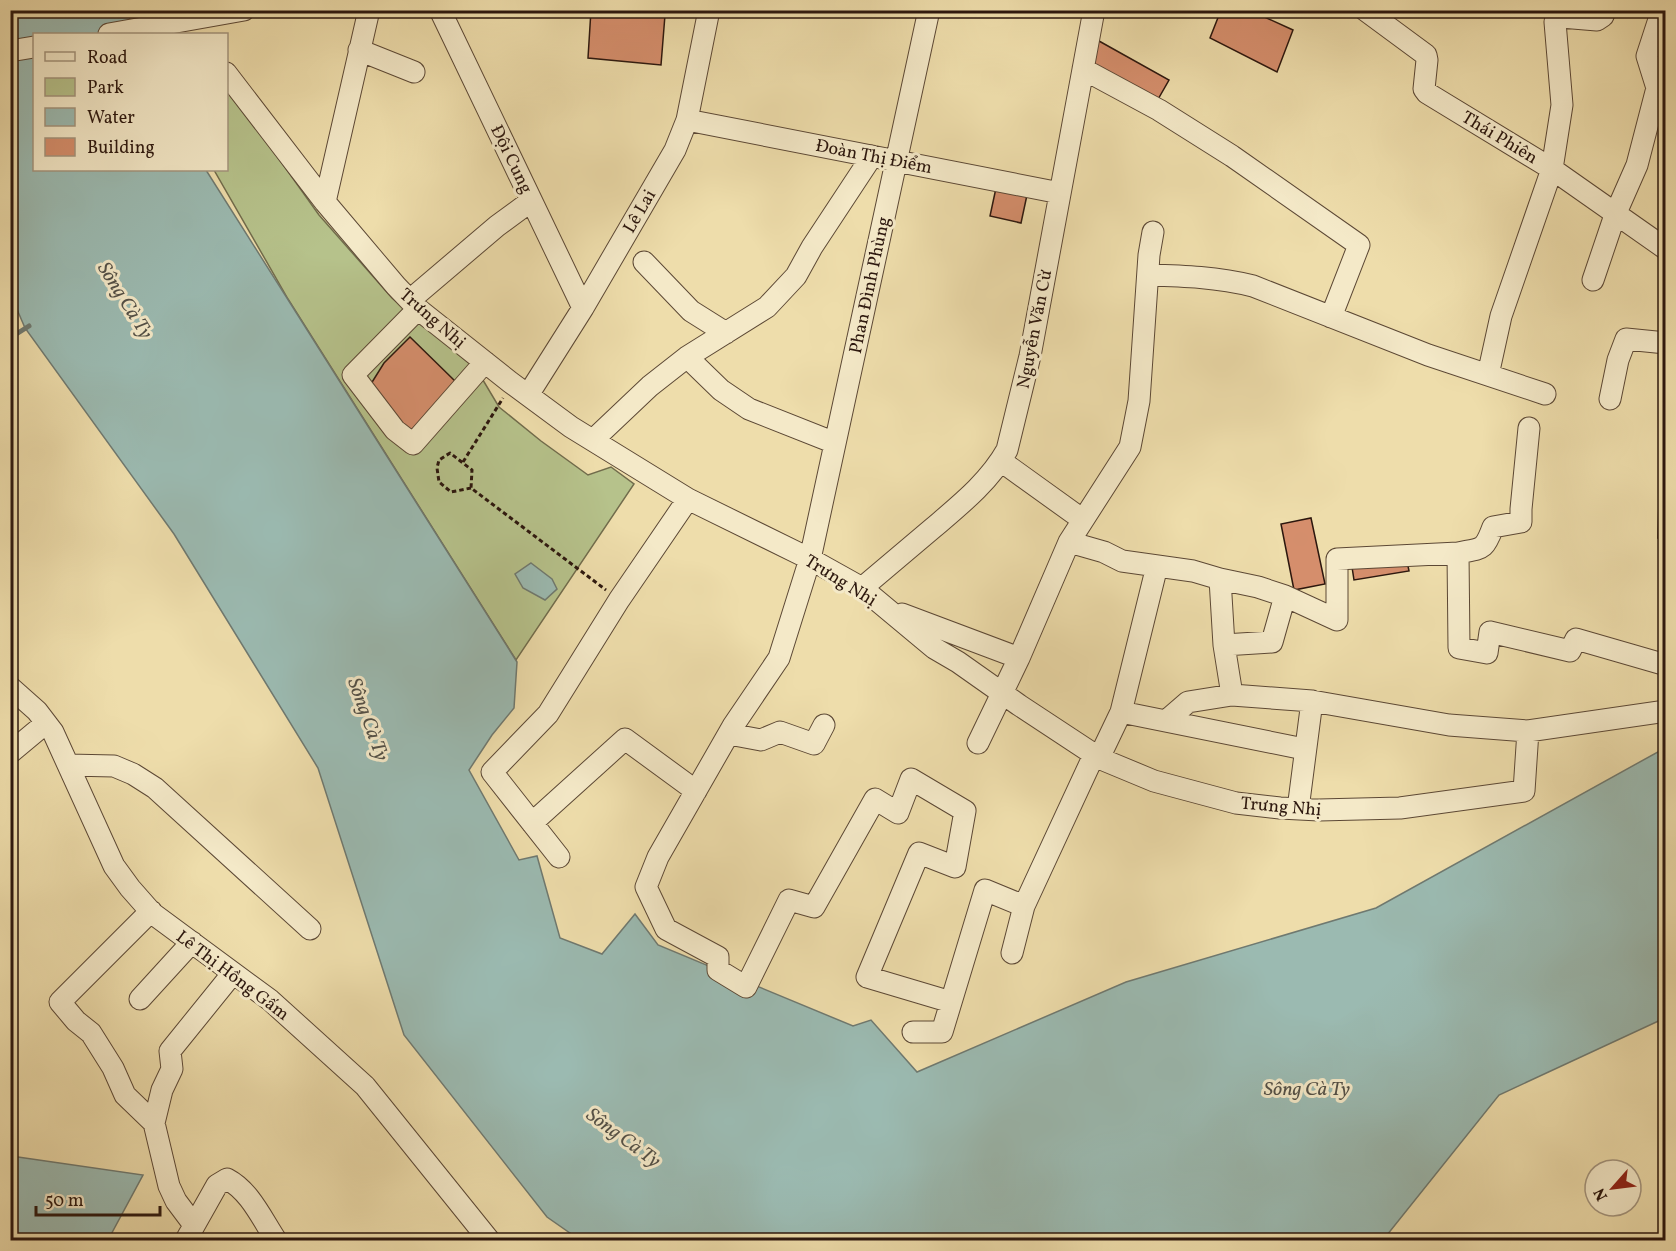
<svg xmlns="http://www.w3.org/2000/svg" width="1676" height="1251" viewBox="0 0 1676 1251" font-family="Vollkorn,serif">
  <style>
    .green { fill: #b6c28b; stroke: #716c4c; stroke-width: 1.5 }
    .water { fill: #9bbab1; stroke: #6f7970; stroke-width: 1.5 }
    .lines { fill: none; stroke-linecap: round; stroke-linejoin: round }
    .stream { stroke: #6f7970; stroke-width: 5 }
    .building { fill: #d58e6c; stroke: #2c170e; stroke-width: 1.5 }
    .minor-casing { stroke: #5c4835; stroke-width: 23 }
    .path { stroke: #2c170e; stroke-width: 3; stroke-dasharray: 4.5 3; stroke-linecap: butt }
    .minor { stroke: #f4e9c8; stroke-width: 21 }
    .labels { text-anchor: middle; stroke-width: 6; stroke-linejoin: round; paint-order: stroke }
    .street-label { font-size: 18px; fill: #2c170e; stroke: #f4e9c8 }
    .water-label { font-size: 20px; font-style: italic; fill: #535047; stroke: #f4e9c8 }
  </style>
  <rect width="100%" height="100%" fill="#eeddab"/>
  <filter id="stains"><feTurbulence type="fractalNoise" baseFrequency=".00333" numOctaves="4"/><feColorMatrix values="0 0 0 0 .2 0 0 0 0 .09 0 0 0 0 .02 0 0 0 .5 -.17"/></filter>
  <radialGradient id="worn" r=".72"><stop offset=".6" stop-color="#630" stop-opacity="0"/><stop offset="1" stop-color="#630" stop-opacity=".3"/></radialGradient>
  <!-- green -->
  <path class="green" d="M227,86L319,215L392,298L477,370L499,407L541,441L588,475L611,467L634,484L516,660L288,299L214,170H226Z"/>
  <!-- water -->
  <path class="water" d="M10,11H127L135,34H34V170H206L517,662L514,708L492,735L469,770L519,860L537,856L560,938L602,954L635,914L658,945L853,1026L871,1020L917,1072L1126,982L1376,908L1665,748V1018L1499,1095L1383,1240H580L547,1217L404,1035L318,768L174,534L25,328L10,293Z
    M531,563L552,579L557,589L545,600L523,588L515,574Z
    M11,1156L143,1175L108,1240H11Z"/>
  <g class="lines">
    <!-- stream -->
    <path class="stream" d="M10,338L29,326"/>
  </g>
  <!-- building -->
  <path class="building" d="M591,10L665,15L661,65L588,58Z
    M1221,10H1249L1293,30L1277,72L1210,38Z
    M1099,41L1169,80L1157,101L1087,62Z
    M996,188L1027,195L1021,223L990,216Z
    M410,337L457,383L406,436L369,387L384,363Z
    M1659,500H1666V539L1658,538Z
    M1311,518L1325,584L1294,590L1281,524Z
    M1404,546L1409,571L1354,580L1350,554Z"/>
  <g class="lines">
    <!-- minor casing -->
    <g class="minor-casing">
      <path id="minor" d="M440,10L583,308
        M929,10L810,559L779,658L733,726L658,857L646,887L666,929L718,957V970L746,987L789,900L814,907L875,799L898,813L911,779L965,811L955,867L919,853L867,977L951,1002
        M1365,10L1426,55L1427,60L1424,89L1427,93L1552,169L1666,249
        M109,34L244,10
        M359,50L414,72
        M10,51L34,47
        M1083,69L1159,110L1232,156L1359,245L1331,317
        M226,73L325,202L396,286L418,309L510,382L571,427L688,499L810,559L862,588L934,648L958,662L1019,705L1101,759L1154,781L1236,803L1280,808L1319,810L1400,808L1524,791L1528,731
        M687,120L1060,193
        M325,202L369,10
        M644,262L691,311L726,333
        M1148,275C1184,276 1217,277 1253,286L1428,355L1545,394
        M1593,280L1615,215L1637,165L1657,88L1647,56L1662,10
        M410,300L497,226L531,201
        M418,309L353,375L395,430L413,444L485,362
        M687,357L721,390L749,409L835,443
        M1488,375L1501,316L1552,169L1562,105L1555,22L1561,17L1597,20L1603,16L1605,10
        M528,395L583,308L675,150L687,120L709,10
        M1610,399L1618,360L1626,339L1666,343
        M593,440L650,386L687,357L767,307L796,276L812,247L872,156
        M1001,461L1083,520
        M1069,542L1104,552L1122,561L1193,571L1220,579L1224,645L1232,695L1188,702L1166,721
        M1458,553C1483,548 1484,551 1493,527L1521,522V509L1529,428
        M1220,579L1258,587L1285,596L1337,620V559L1458,553L1459,648L1487,653L1490,632L1570,651L1576,639L1666,665
        M862,588C886,568 909,548 933,528C960,505 989,482 1007,450L1030,356L1094,10
        M902,614L1019,658
        M1224,645L1272,642L1285,596
        M10,687L37,711L53,732L114,866L130,888L152,913L270,1000L365,1086L489,1240
        M1232,695L1312,701L1449,725L1528,731L1666,711
        M1121,712L1304,749
        M729,734L761,740L780,732L814,744L824,725
        M978,743L1019,658L1069,542L1130,447L1139,401L1149,255L1153,232
        M10,753L46,723
        M1099,758L1121,712L1157,566
        M68,765L114,766L133,774L155,788L310,929
        M1298,809L1312,701
        M532,823L625,739L696,791
        M559,857L492,772L548,714L619,600L688,499
        M151,911L60,1002L76,1021L91,1033L113,1068L125,1095L154,1123
        M1012,953L1024,906L1094,755
        M140,999L192,942
        M913,1032H942L985,890L1024,906
        M194,1225L176,1201L169,1186L154,1123L162,1090L172,1069L170,1051L233,973
        M186,1240L217,1185L227,1179C250,1191 262,1219 276,1240"/>
    </g>
    <!-- path -->
    <path class="path" d="M463,462L503,398
      M471,488L451,492L439,482L437,468L439,460L450,453L472,470L471,488L606,590"/>
    <!-- minor -->
    <use href="#minor" class="minor"/>
  </g>
  <g class="labels">
    <!-- street labels -->
    <g class="street-label">
      <text transform="translate(1500 137) rotate(31)" y="6">Thái Phiên</text>
      <text transform="translate(874 156) rotate(11)" y="6">Đoàn Thị Điểm</text>
      <text transform="translate(512 159) rotate(64)" y="6">Đội Cung</text>
      <text transform="translate(639 211) rotate(-60)" y="6">Lê Lai</text>
      <text transform="translate(869 285) rotate(-78)" y="6">Phan Đình Phùng</text>
      <text transform="translate(433 318) rotate(41)" y="6">Trưng Nhị</text>
      <text transform="translate(1034 329) rotate(-79)" y="6">Nguyễn Văn Cừ</text>
      <text transform="translate(841 580) rotate(32)" y="6">Trưng Nhị</text>
      <text transform="translate(1281 806) rotate(5)" y="6">Trưng Nhị</text>
      <text transform="translate(233 975) rotate(37)" y="6">Lê Thị Hồng Gấm</text>
    </g>
    <!-- water labels -->
    <g class="water-label">
      <text transform="translate(126 300) rotate(58)" y="7">Sông Cà Ty</text>
      <text transform="translate(369 719) rotate(70)" y="7">Sông Cà Ty</text>
      <text x="1307" y="1095">Sông Cà Ty</text>
      <text transform="translate(624 1137) rotate(36)" y="7">Sông Cà Ty</text>
    </g>
  </g>
  <!-- margin -->
  <rect width="1676" height="1251" fill="none" stroke="#eeddab" stroke-width="36"/>
  <rect x="12" y="12" width="1652" height="1227" fill="none" stroke="#2c170e" stroke-width="3"/>
  <rect x="18" y="18" width="1640" height="1215" fill="none" stroke="#2c170e" stroke-width="1.5"/>
  <!-- legend -->
  <rect x="33" y="33" width="195" height="138" fill="#f4e9c8" stroke="#a4957e" stroke-width="1.5"/>
  <rect x="45" y="52" width="30" height="9" fill="#f4e9c8" stroke="#a4957e" stroke-width="1.5"/>
  <text x="87" y="63" font-size="18" fill="#2c170e">Road</text>
  <rect x="45" y="78" width="30" height="18" fill="#b6c28b" stroke="#a4957e" stroke-width="1.5"/>
  <text x="87" y="93" font-size="18" fill="#2c170e">Park</text>
  <rect x="45" y="108" width="30" height="18" fill="#9bbab1" stroke="#a4957e" stroke-width="1.5"/>
  <text x="87" y="123" font-size="18" fill="#2c170e">Water</text>
  <rect x="45" y="138" width="30" height="18" fill="#d58e6c" stroke="#a4957e" stroke-width="1.5"/>
  <text x="87" y="153" font-size="18" fill="#2c170e">Building</text>
  <!-- north arrow -->
  <g transform="translate(1613 1188) rotate(242)"><circle r="28" fill="#f4e9c8" stroke="#a4957e" stroke-width="1.5"/>
  <path d="M0-4.5L10 22L0 15L-10 22Z" fill="#8f2418"/>
  <text y="-9" font-size="16" font-weight="bold" text-anchor="middle" fill="#2c170e">N</text>
  </g>
  <!-- scale -->
  <path d="M36 1206v9h124v-9" fill="none" stroke="#2c170e" stroke-width="3"/>
  <text x="45" y="1206" font-size="18" fill="#2c170e" stroke="#f4e9c8" stroke-width="4.5" paint-order="stroke">50 m</text>
  <rect width="100%" height="100%" filter="url(#stains)"/>
  <rect width="100%" height="100%" fill="url(#worn)"/>
</svg>
